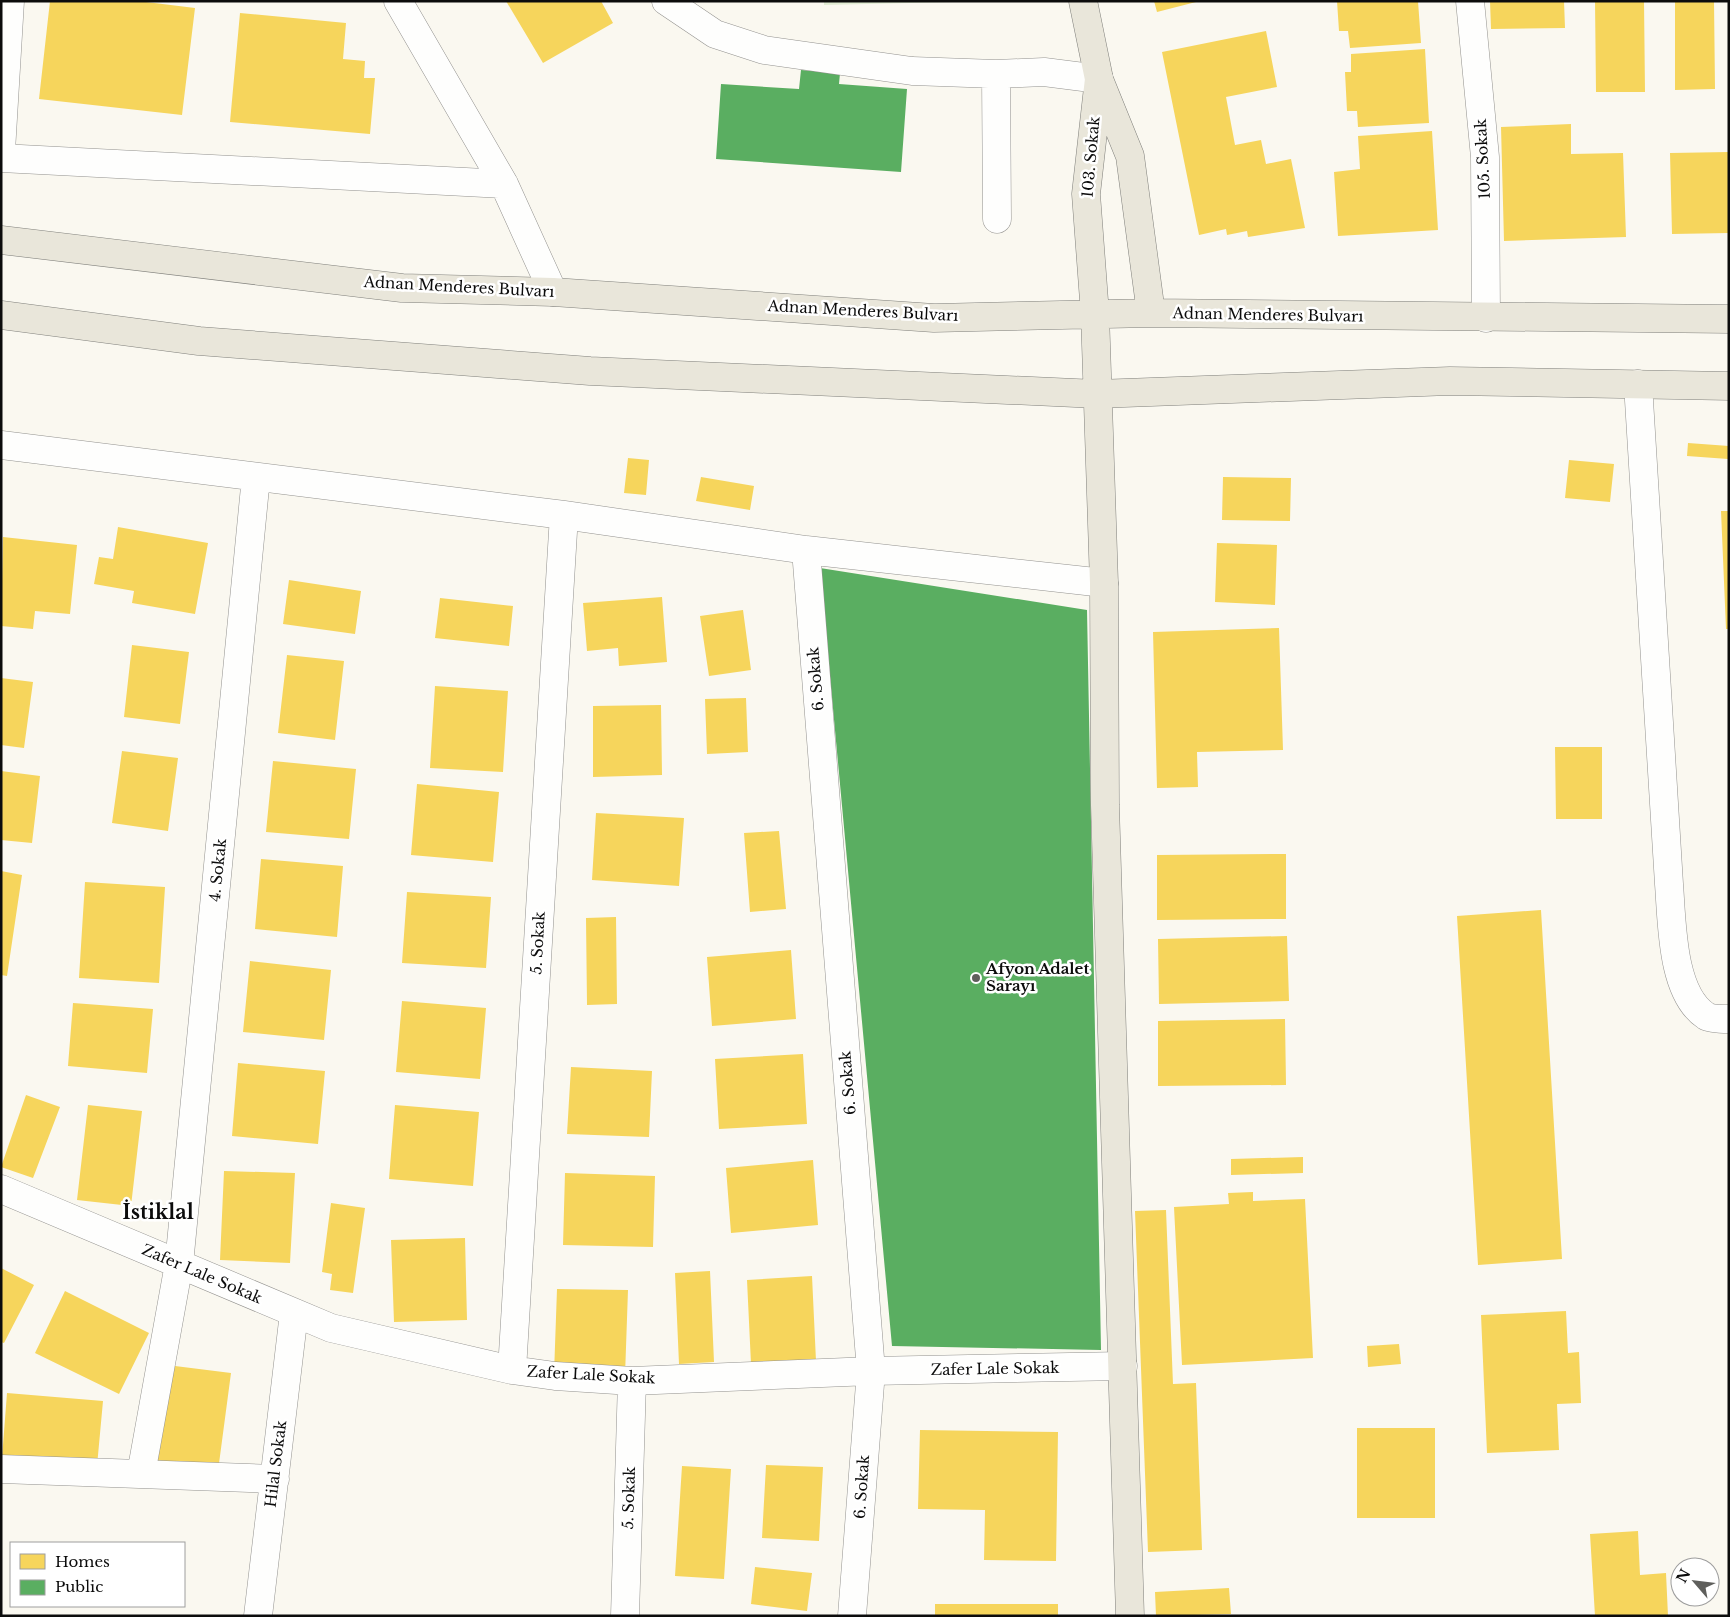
<svg xmlns="http://www.w3.org/2000/svg" width="1730" height="1617" viewBox="0 0 1730 1617" font-family="'Libre Baskerville',serif">
  <style>
    .green { fill: #e1ecd3 }
    .homes { fill: #f6d55c }
    .public { fill: #5aae61 }
    .lines { fill: none; stroke-linecap: round; stroke-linejoin: round }
    .minor-casing { stroke: #93928f; stroke-width: 29 }
    .major-casing { stroke: #80807c; stroke-width: 29 }
    .minor { stroke: #fefefd; stroke-width: 28 }
    .major { stroke: #e9e6da; stroke-width: 28 }
    .poi-dot { fill: #5f5f5c; stroke: #fff; stroke-width: 2 }
    .labels { text-anchor: middle; stroke-width: 5; stroke-linejoin: round; paint-order: stroke }
    .street-label { font-size: 15px; fill: #0c0c0c; stroke: #fff }
    .poi-label { font-size: 15px; font-weight: bold; fill: #0c0c0c; stroke: #fff; text-anchor: start }
    .district-label { font-size: 20px; font-weight: bold; fill: #0c0c0c; stroke: #fff }
  </style>
  <rect width="100%" height="100%" fill="#faf8f0"/>
  <!-- green -->
  <path class="green" d="M824,1H996L824,5Z"/>
  <!-- homes -->
  <path class="homes" d="M50,1H138L195,8L182,115L39,99Z
    M506,1H601L613,23L543,63Z
    M1154,1H1195L1196,2L1157,12Z
    M1337,1H1418L1421,43L1350,48L1348,31H1339Z
    M1490,1H1564L1565,28L1491,29Z
    M1595,1H1644L1645,92H1596Z
    M1675,1H1714L1715,89L1675,90Z
    M240,13L346,23L343,59L365,61L364,78H375L370,134L230,122Z
    M1266,31L1277,87L1226,97L1235,145L1261,140L1266,164L1291,159L1305,228L1248,237L1247,231L1227,235L1226,229L1199,235L1162,52Z
    M1425,49L1429,123L1358,127L1357,111H1347L1345,72H1351V54Z
    M1571,124V154L1623,153L1626,237L1504,241L1501,127Z
    M1432,131L1438,230L1338,236L1334,172L1360,169L1358,136Z
    M1729,152V233L1672,234L1670,153Z
    M1688,443L1729,446L1728,459L1687,456Z
    M628,458L649,460L646,495L624,493Z
    M1569,460L1614,464L1610,502L1565,498Z
    M701,477L754,486L750,510L696,501Z
    M1223,477L1291,478L1290,521L1222,520Z
    M1721,511H1729V629H1726Z
    M118,527L208,543L195,614L132,603L134,591L94,584L99,557L113,559Z
    M3,537L77,545L70,614L35,611L33,629L1,626Z
    M1217,543L1277,545L1275,605L1215,602Z
    M289,580L361,591L355,634L283,624Z
    M662,597L667,662L619,666L618,648L587,651L583,603Z
    M440,598L513,606L509,646L435,638Z
    M743,610L751,670L709,676L700,616Z
    M1279,628L1283,750L1197,752L1198,787L1157,788L1153,632Z
    M132,645L189,652L180,724L124,717Z
    M287,655L344,661L335,740L278,733Z
    M1,678L33,682L24,748L1,745Z
    M435,686L508,691L503,772L430,768Z
    M746,698L748,752L707,754L705,699Z
    M661,705L662,775L593,777V706Z
    M1555,747H1602V819H1556Z
    M122,751L178,758L168,831L112,823Z
    M273,761L356,769L349,839L266,832Z
    M1,771L40,776L32,843L1,840Z
    M417,784L499,792L493,862L411,855Z
    M596,813L684,818L679,886L592,880Z
    M779,831L786,909L750,912L744,833Z
    M1286,854V919L1157,920V855Z
    M261,859L343,866L337,937L255,929Z
    M1,871L22,875L7,976L1,975Z
    M85,882L165,887L159,983L79,978Z
    M407,892L491,897L486,968L402,963Z
    M1541,910L1562,1259L1478,1265L1457,916Z
    M616,917L617,1004L587,1005L586,918Z
    M1287,936L1289,1001L1159,1004L1158,939Z
    M791,950L796,1019L712,1026L707,957Z
    M250,961L331,970L324,1040L243,1032Z
    M402,1001L486,1008L480,1079L396,1072Z
    M73,1003L153,1009L147,1073L68,1066Z
    M1285,1019L1286,1085L1158,1086V1021Z
    M803,1054L807,1124L719,1129L715,1059Z
    M238,1063L325,1071L318,1144L232,1136Z
    M571,1067L652,1071L649,1137L567,1134Z
    M26,1095L60,1107L33,1178L1,1167Z
    M88,1105L142,1111L131,1206L77,1200Z
    M395,1105L479,1112L473,1186L389,1179Z
    M1303,1157V1173L1231,1175V1159Z
    M813,1160L818,1225L731,1233L726,1168Z
    M224,1171L295,1173L290,1263L220,1260Z
    M565,1173L655,1176L653,1247L563,1245Z
    M1253,1192V1201L1305,1199L1313,1358L1182,1365L1174,1207L1229,1204L1228,1193Z
    M331,1203L365,1208L353,1293L330,1290L332,1274L322,1272Z
    M1166,1210L1173,1384L1196,1383L1202,1550L1148,1552L1135,1211Z
    M465,1238L467,1320L394,1322L391,1240Z
    M1,1268L34,1285L4,1343L1,1342Z
    M710,1271L714,1362L679,1364L675,1273Z
    M812,1276L816,1361L751,1364L747,1280Z
    M557,1289L628,1290L625,1376L554,1374Z
    M65,1291L149,1333L119,1394L35,1353Z
    M1566,1311L1568,1353L1579,1352L1581,1403L1557,1404L1559,1450L1487,1453L1481,1315Z
    M1399,1344L1401,1364L1368,1367L1367,1346Z
    M167,1365L231,1373L218,1471L153,1462Z
    M7,1393L103,1401L97,1466L2,1458Z
    M1357,1428H1435V1518H1357Z
    M920,1430L1058,1432L1056,1561L984,1560L985,1510L918,1509Z
    M766,1465L823,1467L819,1541L762,1538Z
    M682,1466L731,1469L724,1579L675,1576Z
    M1638,1531L1640,1575L1666,1573L1668,1616H1595L1590,1534Z
    M755,1567L812,1573L807,1611L751,1604Z
    M1229,1588L1231,1614L1156,1616L1155,1592Z
    M935,1604H1058V1616H935Z"/>
  <!-- public -->
  <path class="public" d="M801,70L840,73L839,84L907,89L901,172L716,159L721,84L799,89Z
    M820,568L1087,610L1101,1350L892,1346Z"/>
  <g class="lines">
    <!-- minor casing -->
    <g class="minor-casing">
      <path id="minor" d="M398,1L504,184L553,292
        M666,1L715,34L764,50L912,71L996,74L1044,72L1099,79
        M1470,1L1485,157L1486,318
        M996,74L997,219
        M1,151L10,1
        M1,158L504,184
        M1638,384L1669,884C1672,921 1671,993 1706,1016C1711,1019 1722,1019 1729,1019
        M1,445L564,515L806,550L1104,583
        M806,550L871,1371L852,1616
        M1,1189L331,1328L512,1370L555,1376L632,1381L871,1371L1123,1366
        M512,1370L564,515
        M1,1469L275,1479
        M141,1474L179,1264L256,477
        M258,1616L294,1313
        M625,1616L632,1381"/>
    </g>
    <!-- major casing -->
    <g class="major-casing">
      <path id="major" d="M1083,1L1099,79L1086,194L1095,314L1104,583L1105,805L1130,1616
        M1100,82L1130,156L1151,313
        M1,240L402,288L553,292L934,318L1151,313L1729,319
        M1,315L199,341L590,371L1097,394L1450,381L1729,386"/>
    </g>
    <!-- minor -->
    <use href="#minor" class="minor"/>
    <!-- major -->
    <use href="#major" class="major"/>
  </g>
  <!-- markers -->
  <circle class="poi-dot" cx="976" cy="978" r="5"/>
  <g class="labels">
    <!-- street labels -->
    <g class="street-label">
      <text transform="translate(1091 157) rotate(-85)" y="5">103. Sokak</text>
      <text transform="translate(1483 159) rotate(-93)" y="5">105. Sokak</text>
      <text transform="translate(459 287) rotate(3)" y="5">Adnan Menderes Bulvarı</text>
      <text transform="translate(863 311) rotate(3)" y="5">Adnan Menderes Bulvarı</text>
      <text transform="translate(1268 315) rotate(1)" y="5">Adnan Menderes Bulvarı</text>
      <text transform="translate(816 679) rotate(-95)" y="5">6. Sokak</text>
      <text transform="translate(218 870) rotate(-84)" y="5">4. Sokak</text>
      <text transform="translate(538 943) rotate(-87)" y="5">5. Sokak</text>
      <text transform="translate(848 1083) rotate(-95)" y="5">6. Sokak</text>
      <text transform="translate(202 1274) rotate(23)" y="5">Zafer Lale Sokak</text>
      <text transform="translate(995 1369) rotate(-1)" y="5">Zafer Lale Sokak</text>
      <text transform="translate(591 1375) rotate(3)" y="5">Zafer Lale Sokak</text>
      <text transform="translate(276 1464) rotate(-83)" y="5">Hilal Sokak</text>
      <text transform="translate(862 1487) rotate(-86)" y="5">6. Sokak</text>
      <text transform="translate(629 1498) rotate(-88)" y="5">5. Sokak</text>
    </g>
    <!-- poi labels -->
    <g class="poi-label">
      <text x="986" y="974">Afyon Adalet<tspan x="986" dy="17">Sarayı</tspan></text>
    </g>
    <!-- district labels -->
    <g class="district-label">
      <text x="158" y="1219">İstiklal</text>
    </g>
  </g>
  <!-- border -->
  <rect width="1730" height="1617" fill="none" stroke="#0c0c0c" stroke-width="5"/>
  <!-- legend -->
  <rect x="10" y="1542" width="175" height="65" fill="#ffffff" stroke="#9e9e9e"/>
  <rect x="20" y="1554" width="25" height="15" fill="#f6d55c" stroke="#9e9e9e"/>
  <text x="55" y="1567" font-size="15" fill="#0c0c0c">Homes</text>
  <rect x="20" y="1580" width="25" height="15" fill="#5aae61" stroke="#9e9e9e"/>
  <text x="55" y="1592" font-size="15" fill="#0c0c0c">Public</text>
  <!-- north arrow -->
  <g transform="translate(1695 1582) rotate(298)"><circle r="24" fill="#ffffff" stroke="#9e9e9e"/>
  <path d="M0-4L9 19L0 12L-9 19Z" fill="#5f5f5c"/>
  <text y="-8" font-size="14" font-weight="bold" text-anchor="middle" fill="#0c0c0c">N</text>
  </g>
</svg>
